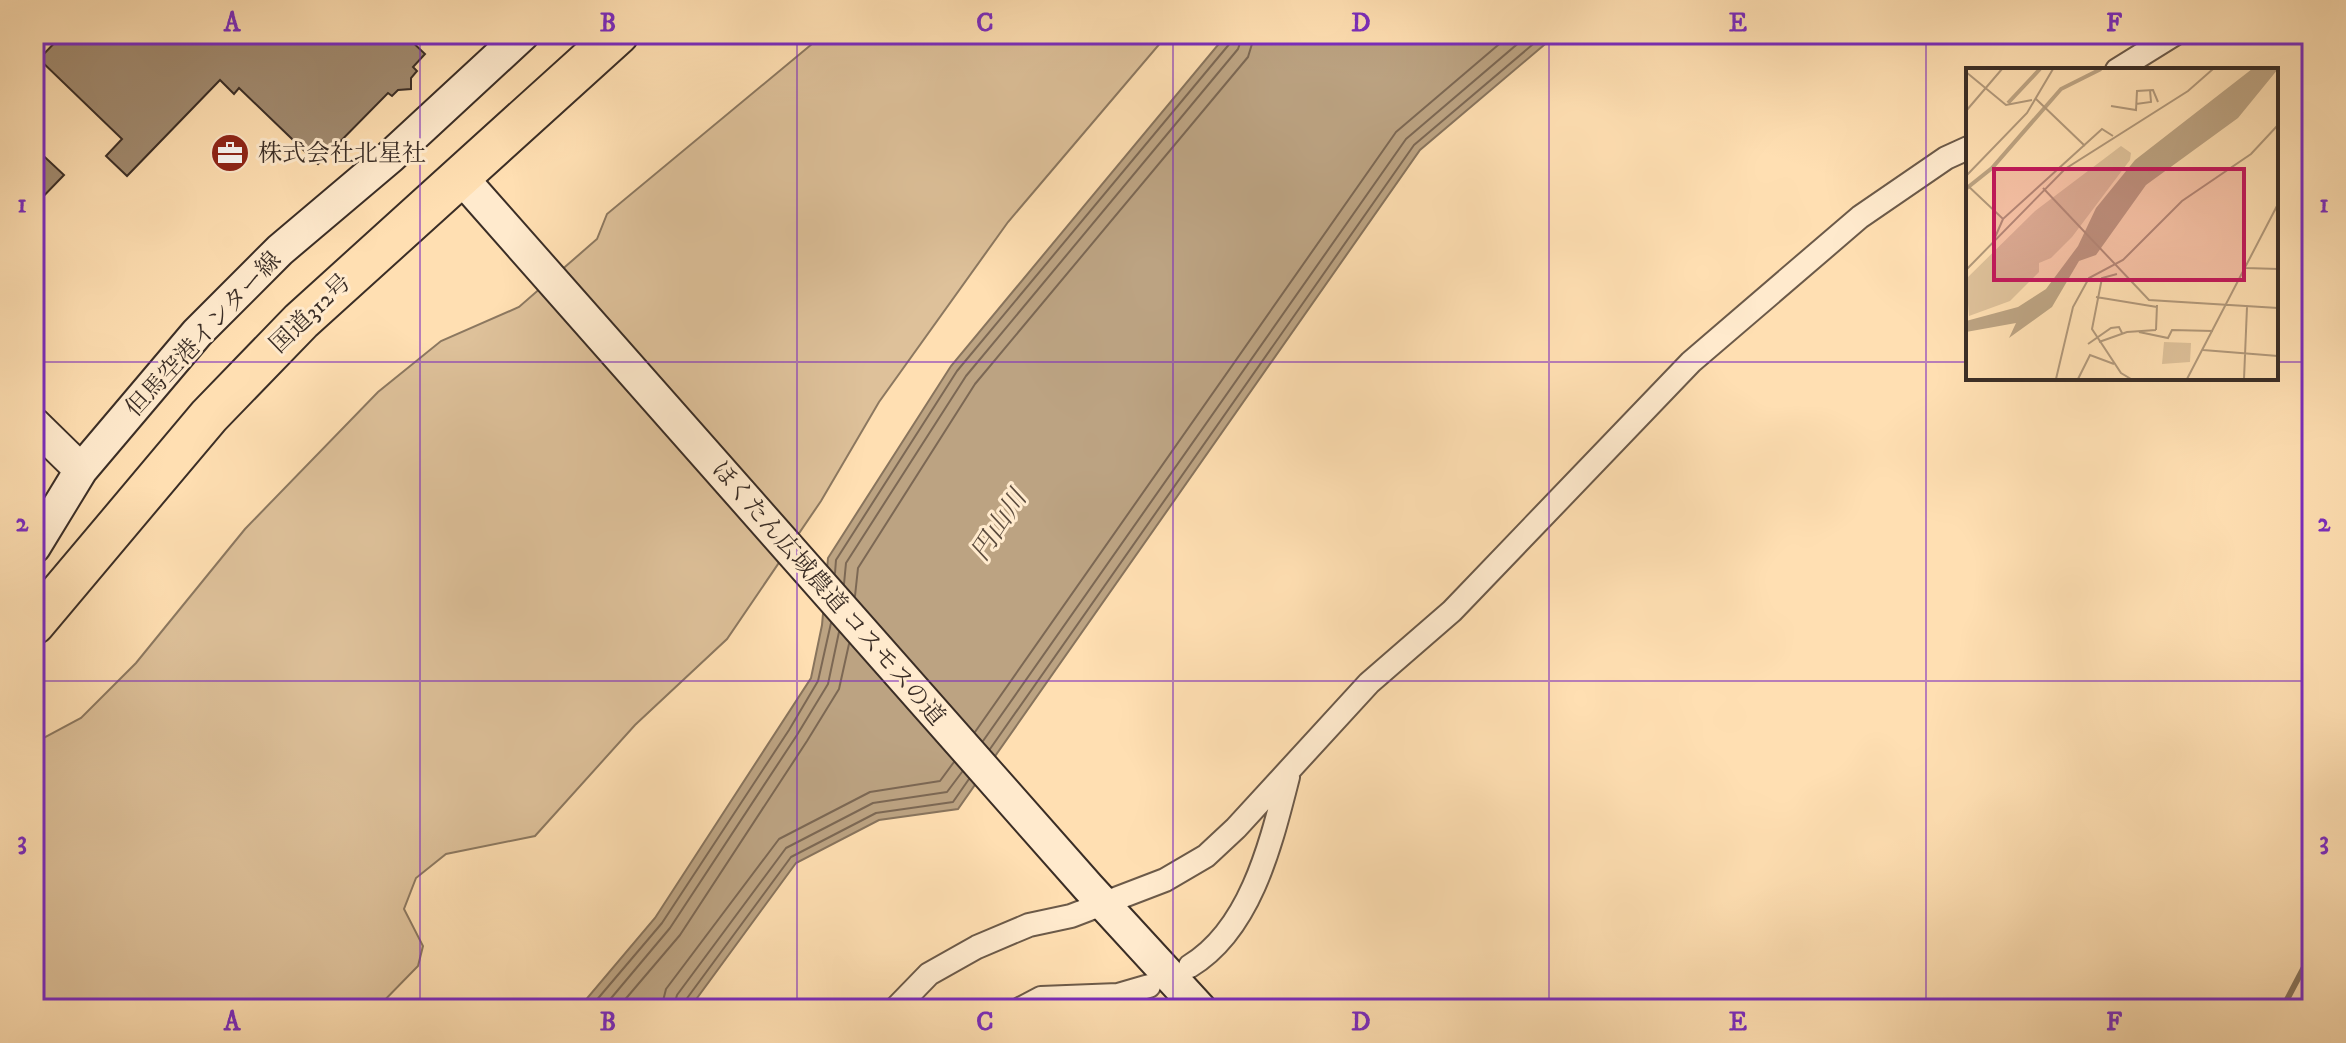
<svg xmlns="http://www.w3.org/2000/svg" width="2346" height="1043" viewBox="0 0 2346 1043" font-family="'IM FELL DW Pica','Noto Serif JP',serif">
  <style>
    .green { fill: #dec19a; stroke: #8c7860; stroke-width: 2 }
    .water { fill: #bca382; stroke: #88745d; stroke-width: 2 }
    .lines { fill: none; stroke-linecap: round; stroke-linejoin: round }
    .shore { stroke: #7c6854; stroke-width: 2 }
    .stream { stroke: #88745d; stroke-width: 6 }
    .building { fill: #a18a6f; stroke: #3b2e26; stroke-width: 2 }
    .street-casing { stroke: #6c5a49; stroke-width: 26 }
    .secondary-casing { stroke: #3b2e26; stroke-width: 36 }
    .highway-casing { stroke: #3b2e26; stroke-width: 44 }
    .street { stroke: #ffeacd; stroke-width: 22 }
    .secondary { stroke: #ffeacd; stroke-width: 32 }
    .highway { stroke: #ffdfb2; stroke-width: 40 }
    .grid { fill: none; stroke: #7b2cbf; stroke-width: 2; stroke-opacity: 0.55 }
    .labels { text-anchor: middle; stroke-width: 6; stroke-linejoin: round; paint-order: stroke }
    .poi-label { font-size: 24px; fill: #3b2e26; stroke: #ffeacd; text-anchor: start }
    .street-label { font-size: 24px; fill: #3b2e26; stroke: #ffeacd }
    .water-label { font-size: 26px; font-style: italic; fill: #5b4b3d; stroke: #ffeacd }
    .inset-river { fill: none; stroke: #bca382; stroke-width: 4 }
    .inset-road { fill: none; stroke: #b1987a; stroke-width: 2 }
    .view { fill: #c2185b; fill-opacity: 0.15; stroke: #c2185b; stroke-width: 4 }
    .inset-edge { fill: none; stroke: #3b2e26; stroke-width: 4 }
    .neatline { fill: none; stroke: #7b2cbf; stroke-width: 3 }
    .grid-label { font-size: 26px; text-anchor: middle; font-weight: bold; fill: #7b2cbf }
  </style>
  <rect width="100%" height="100%" fill="#ffdfb2"/>
  <filter id="stains"><feTurbulence type="fractalNoise" baseFrequency=".0025" numOctaves="4"/><feColorMatrix values="0 0 0 0 .2 0 0 0 0 .09 0 0 0 0 .02 0 0 0 .5 -.17"/></filter>
  <radialGradient id="worn" r=".72"><stop offset=".6" stop-color="#630" stop-opacity="0"/><stop offset="1" stop-color="#630" stop-opacity=".3"/></radialGradient>
  <!-- green -->
  <path class="green" d="M824,34H1168L1008,222L879,402L821,501L727,639L635,725L535,836L446,854L416,878L404,909L423,946L418,966L376,1009H34V743L81,718L136,663L245,529L378,392L441,341L519,307L597,239L607,214Z"/>
  <!-- water -->
  <path class="water" d="M1227,34H1557L1420,150L958,809L879,820L796,863L689,1009H578L655,918L811,678L822,625L828,558L951,366Z"/>
  <g class="lines">
    <!-- shore -->
    <path class="shore" d="M835,573L836,560L957,371L1231,42L1233,34
      M844,584L846,563L966,376L1238,49L1243,34
      M855,596L858,568L975,384L1248,57L1255,34
      M975,732L1396,132L1511,34
      M983,741L1406,139L1529,34
      M990,749L1414,145L1545,34
      M589,1009L662,923L789,730L818,681L831,623
      M602,1009L670,928L797,735L828,684L839,632
      M617,1009L680,935L807,741L839,689L849,644
      M661,1009L666,989L779,839L870,792L940,781L954,762
      M673,1009L677,995L786,848L873,803L947,792L962,772
      M683,1009L685,1001L791,857L876,813L953,802L969,779"/>
    <!-- stream -->
    <path class="stream" d="M2282,1009L2312,952"/>
  </g>
  <!-- building -->
  <path class="building" d="M63,34H404L425,54L413,67L417,71L411,78V89L398,90L392,96L388,93L318,164L239,88L234,94L220,80L127,176L106,156L122,139L39,59Z
    M34,147L64,175L34,206Z"/>
  <g class="lines">
    <!-- street casing -->
    <g class="street-casing">
      <path id="street" d="M2117,70L2175,34
        M1190,966C1251,929 1271,843 1288,777
        M895,1009L929,974L977,947L1029,925L1071,916L1165,880L1206,856L1236,828L1369,683L1452,611L1691,362L1860,217L1946,158L1968,148
        M1020,1009L1041,998L1118,995L1149,986"/>
    </g>
    <!-- secondary casing -->
    <g class="secondary-casing">
      <path id="secondary" d="M459,175L1088,887L1200,1009
        M34,424L81,470
        M34,547L81,470L197,333L280,250L390,157L523,34"/>
    </g>
    <!-- highway casing -->
    <g class="highway-casing">
      <path id="highway" d="M34,624L209,416L301,321L618,34"/>
    </g>
    <!-- street -->
    <use href="#street" class="street"/>
    <!-- secondary -->
    <use href="#secondary" class="secondary"/>
    <!-- highway -->
    <use href="#highway" class="highway"/>
  </g>
  <!-- grid -->
  <path class="grid" d="M420,34V1009M797,34V1009M1173,34V1009M1549,34V1009M1926,34V1009M34,362H1968M2276,362H2312M34,681H2312"/>
  <!-- icons -->
  <defs>
    <g id="office-disc" transform="scale(2)"><circle r="9.5" fill="#8f2418" stroke="#ffeacd"/><path d="M-6-3h4V-5.5h4V-3h4V5H-6ZM-1-4.5V-3h2v-1.5ZM-6 0V1H6V0Z" fill="#fff"/></g>
  </defs>
  <g fill-rule="evenodd">
    <use href="#office-disc" x="230" y="153"/>
  </g>
  <g class="labels">
    <!-- poi labels -->
    <g class="poi-label">
      <text x="258" y="161">株式会社北星社</text>
    </g>
    <!-- street labels -->
    <g class="street-label">
      <text transform="translate(310 313) rotate(-44)" y="8">国道312号</text>
      <text transform="translate(203 334) rotate(-47)" y="8">但馬空港インター線</text>
      <text transform="translate(829 593) rotate(49)" y="8">ほくたん広域農道 コスモスの道</text>
    </g>
    <!-- water labels -->
    <g class="water-label">
      <text transform="translate(998 525) rotate(-57)" y="9">円山川</text>
    </g>
  </g>
  <!-- overview -->
  <g transform="translate(1966 68)">
    <rect width="312" height="312" fill="#ffdfb2"/>
    <path d="M155,78L165,85L164,92L106,169L85,190L73,195V204L44,233L3,248L0,211L69,143ZM198,274L225,275L224,294L196,296Z" fill="#dec19a"/>
    <path d="M286,1H312L272,50L180,117L130,187L113,193L86,239L43,270L50,255L0,264V253L52,239L80,221L112,178L130,140L169,92Z" fill="#bca382"/>
    <path class="inset-river" d="M42,35L74,1M1,120L26,100L95,21L135,1"/>
    <path class="inset-road" d="M0,4L40,37L66,32M70,31L119,78M170,36L185,34L184,22M145,38L170,42L171,23L187,22L192,34M0,43L36,1M0,108L61,45L87,1M0,116L37,151L136,61L147,68M77,120L183,232L312,240M27,174L37,151M280,200L312,201M0,202L99,101L222,23L247,1M151,206L136,210L126,261L155,305L165,311M130,229L191,239M190,262L191,237M173,264L202,270L206,262L247,263M133,274L161,264L190,262M122,276L145,260L153,259L156,265M237,282L312,288M90,311L107,239L123,210L157,192L216,133L285,86L312,57M112,311L124,287L148,296M221,311L312,136M278,311L281,239"/>
    <path class="view" d="M28,101H278V212H28Z"/>
    <rect width="312" height="312" class="inset-edge"/>
  </g>
  <!-- margin -->
  <rect width="2346" height="1043" fill="none" stroke="#ffdfb2" stroke-width="88"/>
  <rect x="44" y="44" width="2258" height="955" class="neatline"/>
  <g class="grid-label">
    <text x="232" y="31">A</text>
    <text x="608" y="31">B</text>
    <text x="985" y="31">C</text>
    <text x="1361" y="31">D</text>
    <text x="1738" y="31">E</text>
    <text x="2114" y="31">F</text>
    <text x="22" y="212">1</text>
    <text x="2324" y="212">1</text>
    <text x="22" y="531">2</text>
    <text x="2324" y="531">2</text>
    <text x="22" y="849">3</text>
    <text x="2324" y="849">3</text>
    <text x="232" y="1030">A</text>
    <text x="608" y="1030">B</text>
    <text x="985" y="1030">C</text>
    <text x="1361" y="1030">D</text>
    <text x="1738" y="1030">E</text>
    <text x="2114" y="1030">F</text>
  </g>
  <rect width="100%" height="100%" filter="url(#stains)"/>
  <rect width="100%" height="100%" fill="url(#worn)"/>
</svg>
